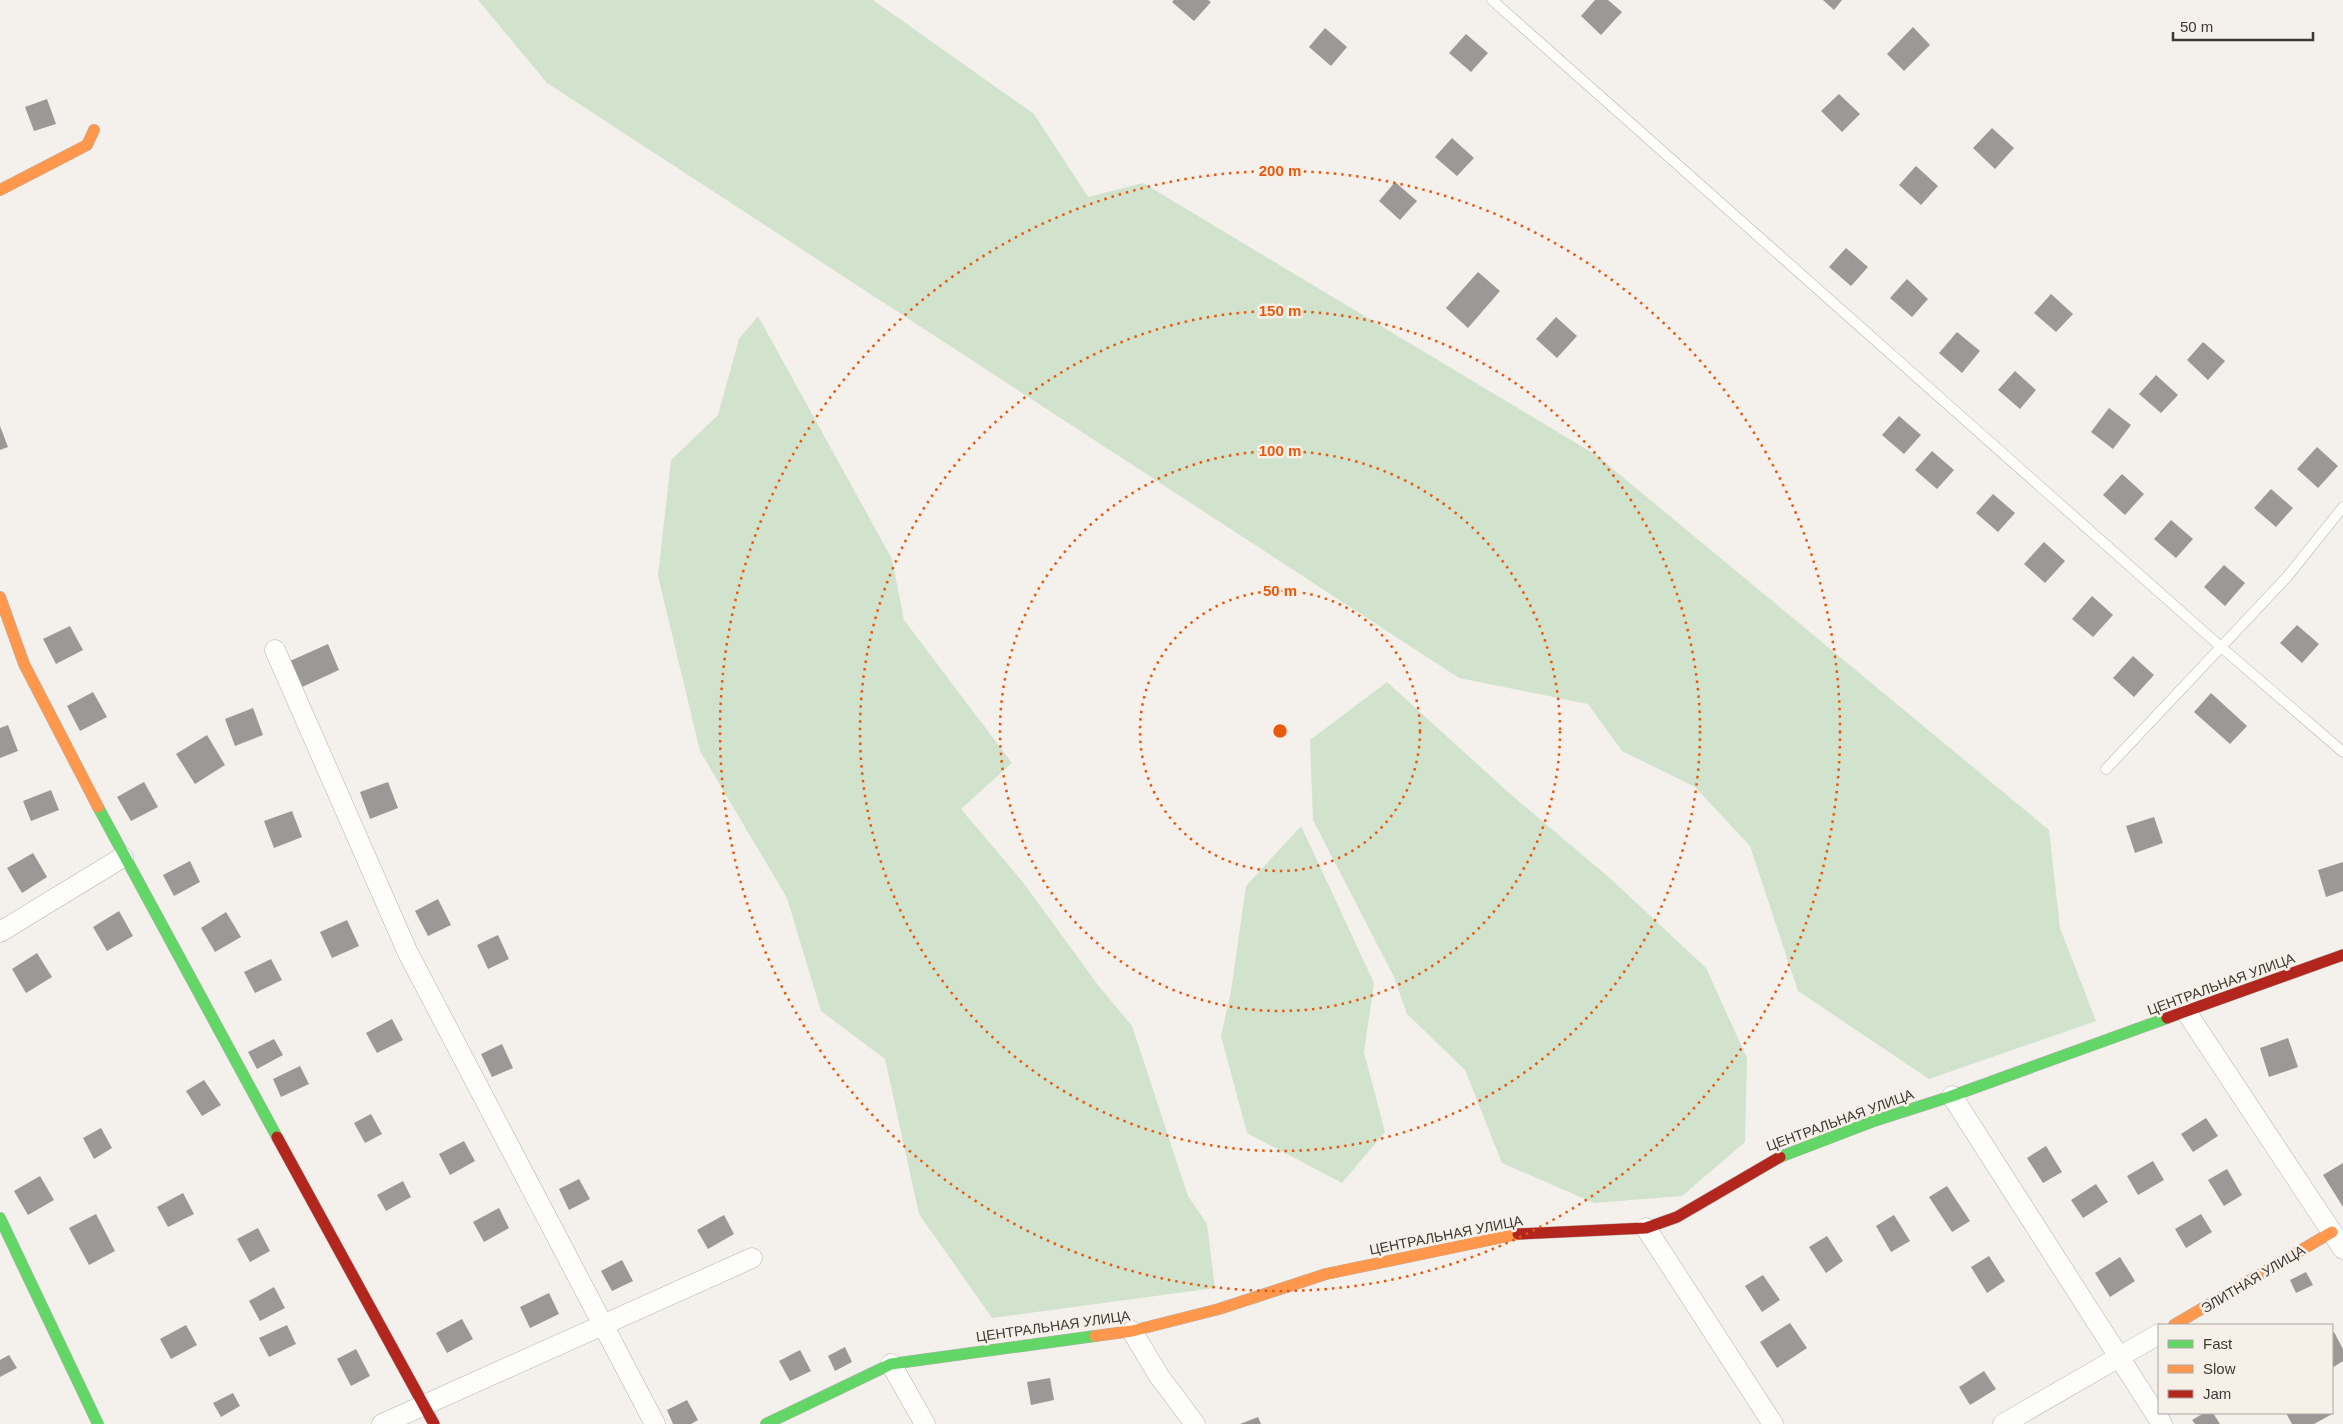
<svg xmlns="http://www.w3.org/2000/svg" width="2343" height="1424" viewBox="0 0 2343 1424" font-family="Helvetica,sans-serif">
  <style>
    .green { fill: #d2e3cd }
    .building { fill: #9b9897 }
    .lines { fill: none; stroke-linecap: round; stroke-linejoin: round }
    .lane-casing { stroke: #b4b1ae; stroke-width: 11 }
    .street-casing { stroke: #b4b1ae; stroke-width: 21 }
    .fast-casing { stroke: #b4b1ae; stroke-width: 12 }
    .slow-casing { stroke: #b4b1ae; stroke-width: 12 }
    .jam-casing { stroke: #b4b1ae; stroke-width: 12 }
    .lane { stroke: #fdfdfc; stroke-width: 10 }
    .street { stroke: #fdfdfc; stroke-width: 20 }
    .fast { stroke: #63d668; stroke-width: 11 }
    .slow { stroke: #ff974d; stroke-width: 11 }
    .jam { stroke: #b3261e; stroke-width: 11 }
    .ring { fill: none; stroke: #e8590c; stroke-width: 2.5; stroke-dasharray: 2.5 5 }
    .labels { text-anchor: middle; stroke-width: 5; stroke-linejoin: round; paint-order: stroke }
    .street-label { font-size: 14px; fill: #3b3835; stroke: #f7f0e9 }
    .centre { fill: #e8590c; stroke: #f7f0e9; stroke-width: 2.5 }
    .ring-label { font-size: 15px; text-anchor: middle; font-weight: bold; fill: #e8590c; stroke: #f7f0e9; stroke-width: 5; stroke-linejoin: round; paint-order: stroke }
  </style>
  <rect width="100%" height="100%" fill="#f4f0ec"/>
  <!-- green -->
  <path class="green" d="M478,0H873L1034,114L1088,197L1143,183L1596,455L2049,830L2060,928L2096,1021L1929,1079L1798,991L1750,846L1695,787L1622,751L1588,704L1459,678L547,83Z
    M758,316L892,559L904,620L1012,763L961,809L1022,881L1098,985L1132,1026L1188,1196L1207,1224L1215,1288L992,1318L919,1214L885,1059L821,1011L787,898L700,751L658,576L671,460L718,415L739,339Z
    M1387,682L1508,792L1612,880L1706,968L1747,1058L1745,1142L1682,1196L1594,1203L1502,1163L1465,1070L1407,1014L1394,977L1313,820L1310,740Z
    M1301,826L1374,983L1364,1052L1385,1132L1342,1183L1247,1133L1221,1036L1231,991L1246,886Z"/>
  <!-- building -->
  <path class="building" d="M1174,0H1208L1211,2L1194,21L1172,2Z
    M1595,0H1608L1622,12L1601,35L1581,16Z
    M1823,0H1842L1834,10Z
    M1913,27L1930,45L1904,71L1887,54Z
    M1325,28L1347,47L1331,66L1309,47Z
    M1466,34L1488,53L1471,72L1449,53Z
    M1839,94L1860,114L1842,132L1821,111Z
    M47,99L56,124L34,131L25,107Z
    M1992,128L2014,148L1995,169L1973,148Z
    M1452,138L1474,158L1457,176L1435,157Z
    M1916,166L1938,186L1921,205L1899,185Z
    M1395,182L1417,201L1400,220L1379,201Z
    M1846,248L1868,267L1851,286L1829,267Z
    M1478,272L1500,291L1468,328L1446,308Z
    M1907,279L1928,299L1912,317L1890,298Z
    M2051,294L2073,314L2056,332L2034,313Z
    M1556,317L1577,336L1557,358L1536,339Z
    M1957,332L1980,351L1962,373L1939,353Z
    M2203,342L2225,361L2208,380L2187,360Z
    M2015,371L2036,390L2020,409L1998,390Z
    M2156,375L2178,395L2161,413L2139,394Z
    M2109,408L2131,425L2113,449L2091,432Z
    M1899,416L1921,435L1904,454L1882,435Z
    M0,426L8,447L0,450Z
    M2317,447L2338,466L2318,488L2297,469Z
    M1932,451L1954,470L1937,489L1915,470Z
    M2122,474L2144,494L2125,515L2103,495Z
    M2271,489L2293,508L2276,527L2254,508Z
    M1993,494L2015,513L1998,532L1976,513Z
    M2171,520L2193,539L2176,558L2154,539Z
    M2044,542L2065,561L2045,583L2024,564Z
    M2224,565L2245,583L2225,606L2204,587Z
    M2092,596L2113,615L2093,637L2072,619Z
    M2297,625L2319,644L2302,663L2280,643Z
    M70,626L83,650L56,664L43,639Z
    M328,644L339,670L302,687L290,661Z
    M2133,656L2154,675L2134,697L2113,678Z
    M93,692L107,717L80,731L67,706Z
    M2211,693L2247,726L2230,744L2194,712Z
    M253,708L263,735L235,746L225,719Z
    M8,725L18,751L0,758V728Z
    M207,735L225,765L195,784L176,754Z
    M144,782L158,807L131,821L117,797Z
    M388,782L398,808L370,819L360,792Z
    M51,790L59,810L31,821L23,801Z
    M292,811L302,837L274,848L264,821Z
    M2154,817L2163,843L2135,853L2126,826Z
    M33,853L47,877L22,893L7,868Z
    M190,861L200,882L174,896L163,875Z
    M2343,862V891L2326,897L2318,870Z
    M438,899L451,925L428,936L415,911Z
    M119,911L133,936L107,951L93,927Z
    M226,912L241,937L215,952L201,928Z
    M347,920L359,946L332,958L320,932Z
    M498,935L509,959L488,969L477,945Z
    M37,953L52,977L26,993L12,969Z
    M271,959L282,980L255,993L244,972Z
    M392,1019L403,1040L377,1053L366,1033Z
    M2288,1038L2298,1067L2269,1077L2260,1048Z
    M274,1039L283,1055L257,1069L248,1052Z
    M502,1044L513,1068L492,1077L481,1054Z
    M300,1066L309,1084L281,1097L273,1079Z
    M204,1080L221,1105L202,1116L186,1091Z
    M371,1114L382,1134L365,1143L354,1123Z
    M2206,1118L2218,1136L2193,1152L2181,1134Z
    M101,1128L112,1148L94,1159L83,1138Z
    M464,1141L475,1161L450,1175L439,1154Z
    M2046,1146L2062,1172L2043,1183L2027,1158Z
    M2153,1161L2164,1180L2138,1195L2127,1176Z
    M2343,1163V1207L2323,1175Z
    M2227,1169L2242,1195L2224,1206L2208,1180Z
    M40,1176L54,1200L28,1215L14,1191Z
    M579,1179L590,1199L569,1210L559,1189Z
    M403,1181L411,1197L386,1211L377,1195Z
    M2096,1184L2108,1202L2083,1218L2071,1200Z
    M1947,1186L1970,1221L1952,1232L1929,1197Z
    M183,1193L194,1214L168,1227L157,1207Z
    M499,1208L509,1228L484,1242L473,1222Z
    M96,1214L115,1251L89,1265L69,1228Z
    M2201,1214L2212,1232L2186,1248L2175,1229Z
    M724,1215L734,1234L708,1249L697,1230Z
    M1894,1215L1910,1241L1891,1252L1876,1226Z
    M258,1228L270,1251L250,1262L237,1239Z
    M1827,1236L1843,1261L1826,1273L1809,1247Z
    M1989,1256L2005,1281L1987,1293L1971,1267Z
    M2120,1257L2135,1281L2110,1297L2095,1273Z
    M622,1260L633,1281L612,1291L601,1271Z
    M2306,1272L2313,1285L2296,1293L2290,1280Z
    M1763,1275L1780,1300L1762,1312L1745,1286Z
    M274,1287L285,1308L260,1321L249,1301Z
    M549,1293L559,1314L530,1328L520,1307Z
    M462,1319L473,1339L447,1353L436,1333Z
    M1790,1323L1807,1348L1777,1368L1760,1342Z
    M186,1325L197,1345L171,1359L160,1339Z
    M287,1325L296,1344L269,1357L259,1338Z
    M2334,1332L2343,1349V1361L2332,1368V1333Z
    M845,1347L852,1362L835,1371L828,1356Z
    M356,1349L370,1376L351,1386L337,1359Z
    M800,1350L811,1371L790,1381L779,1361Z
    M9,1355L17,1368L0,1377V1360Z
    M1984,1371L1996,1389L1970,1405L1959,1387Z
    M1050,1378L1054,1400L1031,1405L1027,1382Z
    M233,1393L240,1406L221,1417L213,1403Z
    M687,1400L698,1420L691,1424H673L667,1410Z
    M2204,1413H2213L2220,1424H2195L2192,1420Z
    M2286,1413H2334L2314,1424H2292Z
    M1258,1417L1261,1424H1240Z"/>
  <g class="lines">
    <!-- lane casing -->
    <g class="lane-casing">
      <path id="lane" d="M1492,0L2221,647L2343,752
        M2106,769L2287,577L2343,507"/>
    </g>
    <!-- street casing -->
    <g class="street-casing">
      <path id="street" d="M275,650L408,953L655,1424
        M0,932L123,857
        M2187,1013L2343,1249
        M1952,1096L2162,1424
        M1646,1228L1773,1424
        M1132,1331L1159,1376L1195,1424
        M891,1364L925,1424
        M382,1424L752,1258
        M2003,1424L2159,1334"/>
    </g>
    <!-- fast casing -->
    <g class="fast-casing">
      <path id="fast" d="M98,807L277,1137
        M1780,1157L1874,1121L1952,1096L2167,1018
        M0,1218L98,1424
        M766,1424L891,1364L1095,1336"/>
    </g>
    <!-- slow casing -->
    <g class="slow-casing">
      <path id="slow" d="M0,190L87,145L94,130
        M0,597L24,664L98,807
        M2174,1325L2332,1232
        M1095,1336L1132,1331L1219,1309L1326,1274L1518,1234"/>
    </g>
    <!-- jam casing -->
    <g class="jam-casing">
      <path id="jam" d="M2167,1018L2343,955
        M277,1137L434,1424
        M1518,1234L1646,1228L1677,1217L1780,1157"/>
    </g>
    <!-- lane -->
    <use href="#lane" class="lane"/>
    <!-- street -->
    <use href="#street" class="street"/>
    <!-- fast -->
    <use href="#fast" class="fast"/>
    <!-- slow -->
    <use href="#slow" class="slow"/>
    <!-- jam -->
    <use href="#jam" class="jam"/>
  </g>
  <!-- distance rings -->
  <g class="ring">
    <circle cx="1280" cy="731" r="140"/>
    <circle cx="1280" cy="731" r="280"/>
    <circle cx="1280" cy="731" r="420"/>
    <circle cx="1280" cy="731" r="560"/>
  </g>
  <g class="labels">
    <!-- street labels -->
    <g class="street-label">
      <text transform="translate(2221 984) rotate(-20)" y="5">ЦЕНТРАЛЬНАЯ УЛИЦА</text>
      <text transform="translate(1840 1120) rotate(-20)" y="5">ЦЕНТРАЛЬНАЯ УЛИЦА</text>
      <text transform="translate(1446 1235) rotate(-11)" y="5">ЦЕНТРАЛЬНАЯ УЛИЦА</text>
      <text transform="translate(2253 1279) rotate(-31)" y="5">ЭЛИТНАЯ УЛИЦА</text>
      <text transform="translate(1053 1326) rotate(-8)" y="5">ЦЕНТРАЛЬНАЯ УЛИЦА</text>
    </g>
  </g>
  <circle cx="1280" cy="731" r="8" class="centre"/>
  <g class="ring-label">
    <text x="1280" y="176">200 m</text>
    <text x="1280" y="316">150 m</text>
    <text x="1280" y="456">100 m</text>
    <text x="1280" y="596">50 m</text>
  </g>
  <!-- legend -->
  <rect x="2158" y="1324" width="175" height="90" fill="#f7f0e9" stroke="#aca6a1"/>
  <rect x="2168" y="1340" width="25" height="8" fill="#63d668" stroke="#aca6a1"/>
  <text x="2203" y="1349" font-size="15" fill="#3b3835">Fast</text>
  <rect x="2168" y="1365" width="25" height="8" fill="#ff974d" stroke="#aca6a1"/>
  <text x="2203" y="1374" font-size="15" fill="#3b3835">Slow</text>
  <rect x="2168" y="1390" width="25" height="8" fill="#b3261e" stroke="#aca6a1"/>
  <text x="2203" y="1399" font-size="15" fill="#3b3835">Jam</text>
  <!-- scale -->
  <path d="M2173 32v8h140v-8" fill="none" stroke="#3b3835" stroke-width="2.5"/>
  <text x="2180" y="32" font-size="15" fill="#3b3835" stroke="#f7f0e9" stroke-width="4" paint-order="stroke">50 m</text>
</svg>
